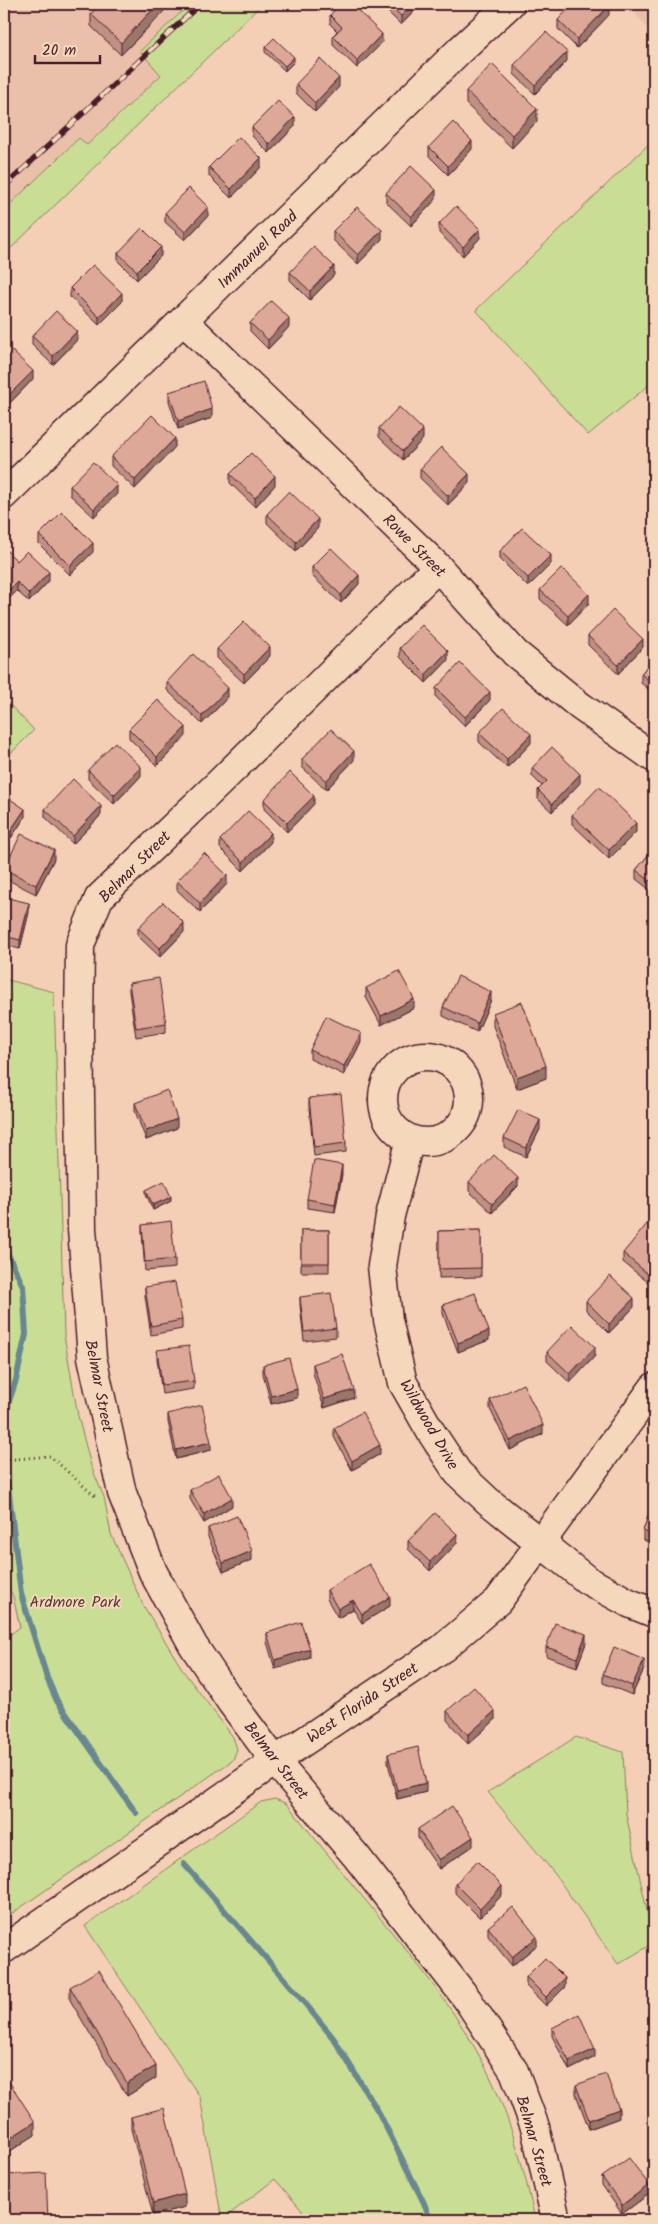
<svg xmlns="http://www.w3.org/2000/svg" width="658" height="2224" viewBox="0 0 658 2224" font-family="Kalam,sans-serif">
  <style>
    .built { fill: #eac0aa }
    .green { fill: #c9de94; stroke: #8a7e60 }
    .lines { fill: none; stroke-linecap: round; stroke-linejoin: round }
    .stream { stroke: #678790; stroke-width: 6 }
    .minor-casing { stroke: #4a1f2b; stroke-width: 31 }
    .path { stroke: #4a1f2b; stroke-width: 3; stroke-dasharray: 1 4; stroke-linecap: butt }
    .minor { stroke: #f5d8bc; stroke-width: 28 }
    .rail-casing { stroke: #4a1f2b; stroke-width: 5.5 }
    .rail { stroke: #f5d8bc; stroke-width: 4; stroke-dasharray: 11; stroke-linecap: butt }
    .wall { fill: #bf9083; stroke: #4a1f2b }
    .shaded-wall { fill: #9b766a; stroke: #4a1f2b }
    .building { fill: #dea898; stroke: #4a1f2b }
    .labels { text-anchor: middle; stroke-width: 4; stroke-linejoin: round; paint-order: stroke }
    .street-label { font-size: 16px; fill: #4a1f2b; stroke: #f5d8bc }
    .park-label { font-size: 16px; fill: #5d3c3b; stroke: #f5d8bc }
  </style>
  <rect width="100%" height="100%" fill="#f4cfb6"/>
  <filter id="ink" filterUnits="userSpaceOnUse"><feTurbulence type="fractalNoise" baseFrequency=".02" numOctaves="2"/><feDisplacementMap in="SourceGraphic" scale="10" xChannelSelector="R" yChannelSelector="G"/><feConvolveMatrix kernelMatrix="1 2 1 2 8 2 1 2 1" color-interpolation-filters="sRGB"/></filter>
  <g filter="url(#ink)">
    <!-- built -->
    <path class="built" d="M4,4H190L140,51L161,75L87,145L79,138L4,210Z
      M628,4H654V37Z"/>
    <!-- green -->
    <path class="green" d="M190,4H262L4,255V210L79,138L87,145L161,75L140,51Z
      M654,139V381L588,435L476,310Z
      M4,699L34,730L4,760Z
      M4,979L54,992L64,1335L78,1416L91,1466L104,1497L111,1534L143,1605L184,1672L233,1737L237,1749L233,1760L4,1919V1639L20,1627L13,1596L4,1581Z
      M576,1737L623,1752L626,1814L654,1943L618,1964L554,1873L488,1792Z
      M275,1799L287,1804C319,1844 352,1884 385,1924C426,1974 466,2024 493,2083C513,2127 525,2173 535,2220H310L275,2179L222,2220L200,2097L85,1926L261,1802Z"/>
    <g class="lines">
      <!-- stream -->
      <path class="stream" d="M4,1246L23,1286L26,1334L16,1380L4,1416
        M4,1452L21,1594L47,1678L57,1701L136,1813
        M184,1864L299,1996L334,2039L379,2113L424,2203L430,2220"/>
      <!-- minor casing -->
      <g class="minor-casing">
        <path id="minor" d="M184,321L438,567L515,653L580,706L654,758
          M4,495L461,49L510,4
          M438,567L219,783L99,898L80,945L79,1030L82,1229L92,1357L122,1493L153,1572L193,1645L231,1702L275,1761L356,1856L467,1999L514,2071L535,2127L556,2220
          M383 1099a43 43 0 1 1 86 0a43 43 0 1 1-86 0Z
          M410,1139L390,1216L382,1266L388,1320L403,1383L431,1432L458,1473L488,1501L587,1580L629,1603L654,1613
          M4,1949L275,1761L443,1648L498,1601L654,1387"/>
      </g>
      <!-- path -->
      <path class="path" d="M4,1460L50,1456L97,1498"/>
      <!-- minor -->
      <use href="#minor" class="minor"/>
      <!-- rail casing -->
      <g class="rail-casing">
        <path id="rail" d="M4,187L200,4"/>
      </g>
      <!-- rail -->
      <use href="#rail" class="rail"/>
    </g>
    <!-- wall -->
    <path class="wall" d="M164,4V11L121,55L91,26V14Z
      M381,4H421L401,25L381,5Z
      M330,15L382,43L357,68L333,45V36L337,31L330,24Z
      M609,15L577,48L558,29V20Z
      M265,47L294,62L285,71L265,52Z
      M567,61L535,94L514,74V65Z
      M296,84L339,87L315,112L296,93Z
      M466,91L537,121L512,148L466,104Z
      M295,126L269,153L252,136V127Z
      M429,147L472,149L448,175L429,156Z
      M209,167H261L231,198L209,176Z
      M386,193L436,199L411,226L386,202Z
      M165,213L208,216L185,240L165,222Z
      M439,224L480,238L463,256L439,233Z
      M333,231L382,239L358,264L333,240Z
      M118,253L161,256L137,280L118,261Z
      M290,272L334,275L310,300L290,280Z
      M70,288L122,302L99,325L70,297Z
      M250,323L289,327L268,349L250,331Z
      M32,336L77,340L53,365L32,345Z
      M4,360L33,379L9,404L4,399Z
      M169,392L212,418L178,429L169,401Z
      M379,428L423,439L403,460L379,437Z
      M175,447L135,489L111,466V457Z
      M420,469L469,483L448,505L420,478Z
      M230,474L275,485L255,507L230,483Z
      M70,486L117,494L94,517L70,495Z
      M267,514L318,528L296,551L267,523Z
      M39,535L93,552L70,575L39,544Z
      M500,551L551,564L528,587L500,559Z
      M4,552L49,581L29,602L17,591L6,602L4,600Z
      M312,567L359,584L341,603L312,576Z
      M540,590L589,603L568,625L540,599Z
      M588,636L643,647L618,674L588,645Z
      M400,648L448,660L426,683L400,657Z
      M217,649L270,656L244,683L217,658Z
      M654,657V694L641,683V674Z
      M167,682L228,697L202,724L167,690Z
      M436,688L490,700L465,726L436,697Z
      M129,729L186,736L157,766L129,738Z
      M479,733L531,743L507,768L479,742Z
      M302,759L354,760L326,790L302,767Z
      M532,768L580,783L552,812L538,799V790L542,786L532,776Z
      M88,770L141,776L114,804L88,779Z
      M264,800L314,804L287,832L264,809Z
      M4,801L25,817L11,838L4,834Z
      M45,809L101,815L73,844L45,817Z
      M572,815L636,832L609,859L572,824Z
      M220,840L271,842L243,871L220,848Z
      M654,848V893L636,879V870Z
      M54,859L36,894L4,878V869Z
      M177,881L227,884L200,912L177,890Z
      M4,899L29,912L20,949L4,945Z
      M138,928L184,932L160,957L138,936Z
      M129,983L166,1023V1032L136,1037L129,992Z
      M366,988L414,1008L381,1025L366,997Z
      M491,1000L477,1032L443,1016V1007Z
      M493,1013L546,1078L517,1089L493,1026Z
      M361,1042L344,1075L310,1059V1050Z
      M309,1098L346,1143V1152L314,1156L309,1107Z
      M135,1103L177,1128L146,1140L135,1111Z
      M540,1129L526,1157L504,1147V1138Z
      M342,1174L335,1212L307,1208V1199Z
      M469,1182L518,1186L492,1213L469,1191Z
      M146,1190L171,1201L153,1210L146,1194Z
      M142,1225L175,1259V1268L145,1271L142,1233Z
      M301,1230H329V1272H301Z
      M481,1230V1277L439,1278V1231Z
      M654,1231V1277L649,1283L623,1262V1253Z
      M145,1287L182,1320V1329L151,1335L145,1296Z
      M300,1297L336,1328V1337L304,1341L300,1305Z
      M586,1301L634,1307L609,1333L586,1310Z
      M443,1305L489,1340L458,1352L443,1314Z
      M157,1350L194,1381V1389L162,1394L157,1359Z
      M547,1352L595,1356L570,1383L547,1361Z
      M313,1364L354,1398L324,1408L313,1373Z
      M263,1365L297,1398L271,1404L263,1374Z
      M490,1400L543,1434L510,1450L490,1409Z
      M168,1414L211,1450L176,1459L168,1422Z
      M334,1428L380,1454L352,1470L334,1437Z
      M190,1490L232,1506L204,1523L190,1499Z
      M654,1499V1544L643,1540V1531Z
      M208,1528L252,1560L223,1572L208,1537Z
      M408,1541L457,1543L430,1571L408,1549Z
      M327,1590L390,1606L362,1623L353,1609L338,1618L327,1599Z
      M267,1633L310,1658L275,1669L267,1642Z
      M586,1643L577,1667L546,1656V1647Z
      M644,1669L632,1695L603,1683V1674Z
      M447,1711L495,1720L468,1744L447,1720Z
      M388,1754L426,1792L397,1799L388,1763Z
      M418,1829L473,1846L439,1869L418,1838Z
      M455,1884L502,1895L480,1918L455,1893Z
      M488,1927L537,1945L512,1966L488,1936Z
      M526,1977L565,1987L546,2006L526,1986Z
      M70,1987L156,2078L127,2096L70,2000Z
      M552,2028L595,2057L569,2070L552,2036Z
      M4,2074L35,2135L7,2153L4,2147Z
      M576,2085L619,2118L589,2129L576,2094Z
      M131,2117L185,2207L153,2215L131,2129Z
      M6,2175L48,2220H8Z
      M602,2177L649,2194L622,2214L602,2185Z"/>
    <!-- shaded-wall -->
    <path class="shaded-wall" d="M158,4H164V11L121,55V43Z
      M413,4H421L401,25V16Z
      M609,6V15L577,48V39Z
      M382,34V43L357,68V60Z
      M567,52V61L535,94V85Z
      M294,57V62L285,71V66Z
      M339,78V87L315,112V103Z
      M537,109V121L512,148V135Z
      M295,117V126L269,153V144Z
      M472,141V149L448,175V166Z
      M261,158V167L231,198V189Z
      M436,190V199L411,226V217Z
      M208,207V216L185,240V232Z
      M480,229V238L463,256V247Z
      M382,230V239L358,264V255Z
      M161,247V256L137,280V271Z
      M334,266V275L310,300V291Z
      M122,293V302L99,325V317Z
      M289,318V327L268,349V340Z
      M77,331V340L53,365V356Z
      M33,371V379L9,404V395Z
      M212,409V418L178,429V421Z
      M423,430V439L403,460V451Z
      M175,438V447L135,489V480Z
      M469,474V483L448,505V496Z
      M275,476V485L255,507V498Z
      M117,485V494L94,517V509Z
      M318,519V528L296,551V542Z
      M93,543V552L70,575V566Z
      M551,555V564L528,587V578Z
      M49,572V581L29,602V594Z
      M359,575V584L341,603V595Z
      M17,582V591L6,602V593Z
      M589,594V603L568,625V616Z
      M643,639V647L618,674V665Z
      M270,647V656L244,683V674Z
      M448,651V660L426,683V674Z
      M228,688V697L202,724V716Z
      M490,692V700L465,726V717Z
      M186,727V736L157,766V757Z
      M531,734V743L507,768V759Z
      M354,751V760L326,790V781Z
      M141,767V776L114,804V795Z
      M580,774V783L552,812V804Z
      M314,796V804L287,832V823Z
      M101,806V815L73,844V836Z
      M25,809V817L11,838V830Z
      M636,823V832L609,859V850Z
      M271,833V842L243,871V862Z
      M54,850V859L36,894V885Z
      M227,875V884L200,912V903Z
      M29,903V912L20,949V940Z
      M184,923V932L160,957V948Z
      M491,992V1000L477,1032V1023Z
      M414,999V1008L381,1025V1016Z
      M361,1033V1042L344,1075V1066Z
      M546,1066V1078L517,1089V1077Z
      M177,1119V1128L146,1140V1131Z
      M540,1120V1129L526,1157V1148Z
      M342,1165V1174L335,1212V1204Z
      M518,1178V1186L492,1213V1204Z
      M171,1197V1201L153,1210V1205Z
      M654,1268V1277L649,1283V1275Z
      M634,1298V1307L609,1333V1324Z
      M489,1331V1340L458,1352V1343Z
      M595,1347V1356L570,1383V1374Z
      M297,1389V1398L271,1404V1396Z
      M354,1390V1398L324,1408V1399Z
      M543,1425V1434L510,1450V1441Z
      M211,1442V1450L176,1459V1450Z
      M380,1445V1454L352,1470V1461Z
      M232,1498V1506L204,1523V1514Z
      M457,1534V1543L430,1571V1562Z
      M252,1551V1560L223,1572V1563Z
      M390,1597V1606L362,1623V1614Z
      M353,1600V1609L338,1618V1609Z
      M586,1634V1643L577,1667V1658Z
      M310,1649V1658L275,1669V1660Z
      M644,1660V1669L632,1695V1686Z
      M495,1711V1720L468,1744V1735Z
      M426,1783V1792L397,1799V1790Z
      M473,1837V1846L439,1869V1860Z
      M502,1886V1895L480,1918V1909Z
      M537,1937V1945L512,1966V1957Z
      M565,1978V1987L546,2006V1997Z
      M595,2049V2057L569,2070V2061Z
      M156,2066V2078L127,2096V2083Z
      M619,2109V2118L589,2129V2120Z
      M35,2122V2135L7,2153V2140Z
      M649,2185V2194L622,2214V2205Z
      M185,2194V2207L153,2215V2203Z"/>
    <!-- building -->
    <path class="building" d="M100,4H158L121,43L91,14Z
      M341,4H351L382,34L357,60L333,36L342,27L330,15Z
      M389,4H413L401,16Z
      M573,4H607L609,6L577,39L558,20Z
      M546,32L567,52L535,85L514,65Z
      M274,38L294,57L285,66L265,47Z
      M320,59L339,78L315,103L296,84Z
      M492,64L537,109L512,135L466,91Z
      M278,101L295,117L269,144L252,127Z
      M453,122L472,141L448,166L429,147Z
      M239,137L261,158L231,189L209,167Z
      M411,166L436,190L411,217L386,193Z
      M189,188L208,207L185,232L165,213Z
      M456,206L480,229L463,247L439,224Z
      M357,207L382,230L358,255L333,231Z
      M142,228L161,247L137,271L118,253Z
      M314,247L334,266L310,291L290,272Z
      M93,265L122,293L99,317L70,288Z
      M271,301L289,318L268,340L250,323Z
      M56,311L77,331L53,356L32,336Z
      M12,351L33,371L9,395L4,390V360Z
      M204,381L212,409L178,421L169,392Z
      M399,407L423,430L403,451L379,428Z
      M152,415L175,438L135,480L111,457Z
      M441,447L469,474L448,496L420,469Z
      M251,453L275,476L255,498L230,474Z
      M93,462L117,485L94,509L70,486Z
      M289,491L318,519L296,542L267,514Z
      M62,512L93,543L70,566L39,535Z
      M522,528L551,555L528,578L500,551Z
      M331,548L359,575L341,595L312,567Z
      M6,550L17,561L27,551L49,572L29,594L17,582L6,593L4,591V552Z
      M562,568L589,594L568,616L540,590Z
      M613,610L643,639L618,665L588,636Z
      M244,622L270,647L244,674L217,649Z
      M422,625L448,651L426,674L400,648Z
      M193,654L228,688L202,716L167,682Z
      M654,657V685L641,674Z
      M460,663L490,692L465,717L436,688Z
      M158,700L186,727L157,757L129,729Z
      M503,708L531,734L507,759L479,733Z
      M331,729L354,751L326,781L302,759Z
      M115,742L141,767L114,795L88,770Z
      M552,747L580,774L552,804L538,790L547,781L532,768Z
      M290,772L314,796L287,823L264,800Z
      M73,779L101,806L73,836L45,809Z
      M599,787L636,823L609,850L572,815Z
      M7,797L25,809L11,830L4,825V801Z
      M248,811L271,833L243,862L220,840Z
      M21,834L54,850L36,885L4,869Z
      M654,848V884L636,870Z
      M204,853L227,875L200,903L177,881Z
      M4,897L29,903L20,940L4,936Z
      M163,902L184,923L160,948L138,928Z
      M399,971L414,999L381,1016L366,988Z
      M458,976L491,992L477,1023L443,1007Z
      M159,978L166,1023L136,1028L129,983Z
      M522,1002L546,1066L517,1077L493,1013Z
      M326,1016L361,1033L344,1066L310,1050Z
      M167,1090L177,1119L146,1131L135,1103Z
      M341,1094L346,1143L314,1147L309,1098Z
      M518,1110L540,1120L526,1148L504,1138Z
      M494,1155L518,1178L492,1204L469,1182Z
      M314,1160L342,1165L335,1204L307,1199Z
      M164,1181L171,1197L153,1205L146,1190Z
      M171,1221L175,1259L145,1262L142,1225Z
      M647,1224L654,1231V1268L649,1275L623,1253Z
      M301,1230H329V1263H301Z
      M481,1230V1268L439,1269V1231Z
      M610,1276L634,1298L609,1324L586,1301Z
      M175,1282L182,1320L151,1326L145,1287Z
      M331,1293L336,1328L304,1332L300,1297Z
      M475,1293L489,1331L458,1343L443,1305Z
      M572,1325L595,1347L570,1374L547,1352Z
      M189,1346L194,1381L162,1385L157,1350Z
      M342,1354L354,1390L324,1399L313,1364Z
      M289,1358L297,1389L271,1396L263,1365Z
      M523,1384L543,1425L510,1441L490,1400Z
      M202,1405L211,1442L176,1450L168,1414Z
      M362,1412L380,1445L352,1461L334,1428Z
      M219,1474L232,1498L204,1514L190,1490Z
      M654,1499V1535L643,1531Z
      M435,1513L457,1534L430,1562L408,1541Z
      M237,1516L252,1551L223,1563L208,1528Z
      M369,1564L390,1597L362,1614L353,1600L338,1609L327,1590Z
      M301,1622L310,1649L275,1660L267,1633Z
      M555,1623L586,1634L577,1658L546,1647Z
      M614,1647L644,1660L632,1686L603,1674Z
      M474,1687L495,1711L468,1735L447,1711Z
      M418,1747L426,1783L397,1790L388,1754Z
      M452,1806L473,1837L439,1860L418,1829Z
      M477,1861L502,1886L480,1909L455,1884Z
      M513,1907L537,1937L512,1957L488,1927Z
      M545,1958L565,1978L546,1997L526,1977Z
      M99,1970L156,2066L127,2083L70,1987Z
      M579,2014L595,2049L569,2061L552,2028Z
      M4,2074L35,2122L7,2140L4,2135Z
      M606,2074L619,2109L589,2120L576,2085Z
      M164,2108L185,2194L153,2203L131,2117Z
      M629,2158L649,2185L622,2205L602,2177Z
      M46,2173L48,2220H8L6,2175Z"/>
  </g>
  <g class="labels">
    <!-- street labels -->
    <g class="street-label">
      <text transform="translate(257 249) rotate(-44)" y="6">Immanuel Road</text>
      <text transform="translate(415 545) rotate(45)" y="6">Rowe Street</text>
      <text transform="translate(134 866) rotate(-45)" y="6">Belmar Street</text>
      <text transform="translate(100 1386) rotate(79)" y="6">Belmar Street</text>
      <text transform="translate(430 1424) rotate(60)" y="6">Wildwood Drive</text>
      <text transform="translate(362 1702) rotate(-34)" y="6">West Florida Street</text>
      <text transform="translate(277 1760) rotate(52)" y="6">Belmar Street</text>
      <text transform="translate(535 2141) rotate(74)" y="6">Belmar Street</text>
    </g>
    <!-- park labels -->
    <g class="park-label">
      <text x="75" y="1607">Ardmore Park</text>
    </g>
  </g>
  <!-- margin -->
  <rect width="658" height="2224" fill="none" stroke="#f5d8bc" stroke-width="20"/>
  <rect x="10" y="10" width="638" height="2204" fill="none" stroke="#4a1f2b" stroke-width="2" filter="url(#ink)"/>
  <!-- scale -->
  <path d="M35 55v8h65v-8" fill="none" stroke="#4a1f2b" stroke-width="2.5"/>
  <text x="42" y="55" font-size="15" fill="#4a1f2b" stroke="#f5d8bc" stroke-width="4" paint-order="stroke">20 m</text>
</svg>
